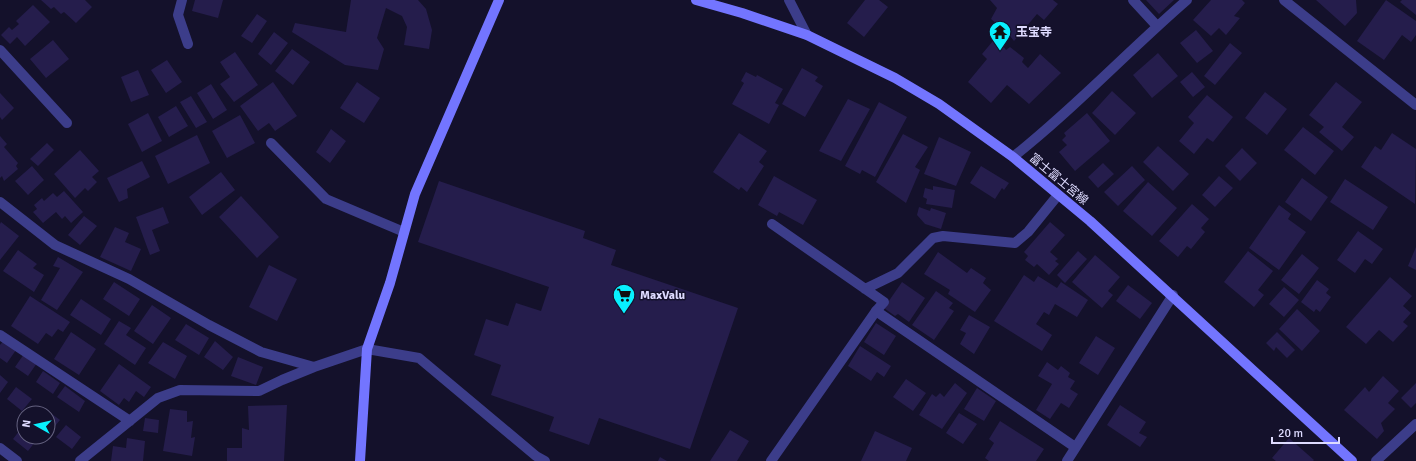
<svg xmlns="http://www.w3.org/2000/svg" width="1416" height="461" viewBox="0 0 1416 461" font-family="Signika,'Noto Sans JP',sans-serif">
  <style>
    .building { fill: #251d4c }
    .lines { fill: none; stroke-linecap: round; stroke-linejoin: round }
    .lane { stroke: #3c3d8a; stroke-width: 10 }
    .street { stroke: #3c3d8a; stroke-width: 10 }
    .secondary { stroke: #7375ff; stroke-width: 10 }
    .labels { text-anchor: middle; stroke-width: 3; stroke-linejoin: round; paint-order: stroke }
    .poi-label { font-size: 12px; font-weight: bold; fill: #dedbff; stroke: #14112b; text-anchor: start }
    .street-label { font-size: 12px; fill: #dedbff; stroke: #14112b }
  </style>
  <rect width="100%" height="100%" fill="#14112b"/>
  <!-- building -->
  <path class="building" d="M41,0H85L92,7L76,23L64,12L61,14L54,7L51,9Z
    M195,0H223L218,18L192,11Z
    M351,0H418L426,9L432,30L429,49L404,45L407,27L402,16L386,8L377,38L384,49L378,70L345,65L292,32L295,23L346,32Z
    M865,0H879L888,7L864,37L847,23Z
    M990,0H1053L1058,4L1044,20L1037,14L1014,41L1010,36L1003,46L1006,50L1010,47L1024,58L1022,62L1028,68L1040,54L1061,73L1029,104L1007,85L991,103L968,82L987,59L982,54L1003,29L991,19L997,8Z
    M1146,0H1174L1159,14Z
    M1211,0H1242L1245,3L1234,16L1240,18L1226,35L1219,28L1211,36L1193,20Z
    M1316,0H1356L1357,13L1345,26Z
    M1386,0L1416,21V35L1411,42L1402,35L1384,60L1357,41Z
    M1402,0H1416V15L1400,2Z
    M33,5L50,22L25,46L17,37L10,44L1,35L9,27L12,30L19,24L16,21Z
    M257,14L267,21L252,43L241,36Z
    M1196,30L1213,51L1197,63L1180,43Z
    M274,32L288,43L271,65L258,54Z
    M53,40L69,59L46,78L30,59Z
    M1230,43L1242,53L1215,85L1204,76Z
    M292,49L310,62L293,85L275,71Z
    M235,52L258,85L234,102L220,84L230,77L220,62Z
    M1158,53L1178,76L1152,98L1133,75Z
    M167,60L182,82L166,93L151,70Z
    M802,68L818,77L815,81L823,86L805,117L782,104Z
    M138,70L149,95L131,102L121,77Z
    M746,72L756,77L757,75L783,89L775,103L779,105L769,124L732,104L744,83L741,81Z
    M1192,72L1205,87L1193,97L1180,82Z
    M273,82L297,116L275,131L269,123L258,131L240,106Z
    M357,82L380,98L364,123L340,108Z
    M1336,82L1362,102L1342,127L1354,137L1342,151L1319,132L1324,127L1309,115Z
    M211,84L227,110L213,119L197,93Z
    M1112,91L1136,113L1115,135L1092,113Z
    M1265,92L1287,109L1267,135L1245,118Z
    M0,93L14,108L2,120L0,117Z
    M1207,95L1233,117L1213,142L1207,138L1194,154L1179,141L1194,123L1188,117Z
    M191,96L207,122L196,128L180,102Z
    M848,99L870,109L841,161L819,151Z
    M879,102L907,117L875,177L862,170L860,174L845,166Z
    M176,106L188,126L169,137L158,117Z
    M148,113L162,141L142,152L128,124Z
    M1087,113L1110,141L1075,171L1059,152L1067,145L1062,140L1066,136L1064,133Z
    M240,115L255,143L227,158L212,131Z
    M1303,127L1334,151L1315,175L1284,150Z
    M331,129L346,141L330,163L316,152Z
    M739,133L767,151L759,162L764,166L747,192L741,187L739,190L713,172Z
    M1392,133L1416,149L1415,204L1361,167L1375,146L1381,150Z
    M903,134L928,147L915,167L920,170L906,203L876,182Z
    M197,135L210,163L168,184L155,156Z
    M0,136L7,144L4,147L18,163L16,166L18,169L4,181L2,176L0,178Z
    M939,137L971,152L956,186L924,174Z
    M47,143L54,150L38,166L30,159Z
    M1158,146L1189,174L1173,191L1143,162Z
    M1242,148L1257,163L1240,181L1225,166Z
    M80,150L99,171L92,177L97,182L88,191L85,188L75,198L54,174Z
    M142,161L150,177L127,189L128,198L119,202L107,178Z
    M1103,163L1114,174L1098,188L1088,177Z
    M32,166L44,180L28,195L15,181Z
    M981,166L1009,183L1004,190L1002,188L995,199L970,183Z
    M1132,166L1145,180L1118,206L1104,192Z
    M221,172L235,190L202,215L189,197Z
    M774,176L817,200L803,225L779,212L777,216L758,205Z
    M1219,176L1233,188L1215,207L1202,195Z
    M1302,178L1328,197L1311,221L1285,202Z
    M1345,179L1388,207L1373,230L1330,202Z
    M439,181L585,231L583,238L616,250L611,265L738,308L690,449L599,418L589,445L549,431L554,417L491,395L501,365L474,355L486,319L508,326L516,303L541,311L549,287L418,242Z
    M1148,182L1177,208L1152,236L1123,211Z
    M933,186L955,190L952,208L926,204L927,199L923,197L925,188L933,190Z
    M64,191L83,212L71,223L65,216L62,219L56,212L43,223L33,212L37,209L34,205L42,198L44,201L53,193L57,197Z
    M241,196L279,237L257,258L219,217Z
    M1192,204L1209,219L1201,228L1205,232L1191,249L1187,246L1178,257L1159,241Z
    M1279,205L1291,214L1288,219L1306,232L1279,270L1249,248Z
    M163,207L169,223L152,230L160,251L150,255L136,217Z
    M919,207L930,211L931,208L946,213L941,229L925,224L917,215Z
    M84,216L97,226L80,245L68,235Z
    M1,222L19,236L0,260V224Z
    M1050,222L1065,235L1050,252L1058,259L1055,261L1059,264L1049,275L1037,264L1034,267L1025,260L1028,256L1024,252Z
    M115,227L129,233L125,242L141,249L131,271L100,257Z
    M1358,231L1383,249L1372,264L1365,259L1355,273L1337,260Z
    M1416,247V270L1408,266Z
    M18,250L37,264L33,268L44,275L34,292L3,271Z
    M1078,251L1087,259L1065,283L1057,275Z
    M1248,251L1273,271L1258,290L1264,295L1254,307L1224,282Z
    M938,252L967,273L971,268L986,278L983,283L991,290L975,312L948,294L950,290L924,274Z
    M1302,254L1319,268L1299,294L1281,280Z
    M1095,255L1120,277L1108,291L1113,295L1102,308L1072,282Z
    M58,257L83,272L57,310L41,300L60,268L53,266Z
    M269,265L297,279L277,321L249,307Z
    M1024,275L1034,282L1038,276L1057,288L1061,282L1088,300L1077,317L1055,304L1049,315L1044,312L1036,324L1052,335L1042,351L994,321Z
    M1390,277L1412,296L1403,306L1411,313L1403,322L1408,326L1393,342L1379,330L1366,344L1346,327Z
    M1317,280L1329,289L1326,293L1331,297L1320,312L1316,309L1314,312L1301,302Z
    M114,282L140,299L129,316L103,299Z
    M902,282L925,298L909,322L898,314L895,316L884,308Z
    M1128,285L1152,303L1140,319L1116,301Z
    M1284,287L1299,300L1284,317L1269,304Z
    M936,291L953,303L949,308L954,311L934,340L912,325Z
    M30,296L70,322L63,332L58,329L52,337L46,333L38,344L11,326Z
    M81,299L111,319L101,335L70,315Z
    M152,305L171,318L153,344L134,331Z
    M1297,309L1320,331L1302,351L1279,329Z
    M969,315L990,327L974,354L960,344L966,333L960,330Z
    M119,321L131,328L126,335L146,348L135,365L104,344Z
    M876,323L896,336L884,355L864,342Z
    M186,324L209,338L199,355L175,340Z
    M71,332L96,349L79,375L54,359Z
    M1277,332L1295,350L1287,358L1276,347L1274,351L1266,343Z
    M1096,336L1115,348L1098,375L1079,363Z
    M4,340L16,350L7,363L0,358V345Z
    M215,341L233,357L223,370L204,357Z
    M163,342L187,356L175,379L148,363Z
    M860,346L891,366L884,377L877,372L871,381L848,366Z
    M24,354L37,363L28,376L15,367Z
    M238,357L263,367L256,385L231,376Z
    M1047,362L1058,370L1061,366L1070,373L1068,377L1075,381L1070,389L1078,394L1069,408L1061,403L1050,419L1036,410L1052,384L1038,376Z
    M119,364L151,387L144,397L136,391L129,402L124,398L119,405L100,391Z
    M43,371L60,383L53,394L36,382Z
    M0,375L8,382L0,393Z
    M1383,376L1399,391L1388,403L1395,409L1381,423L1384,431L1377,439L1344,410L1365,387L1369,392Z
    M906,379L926,393L913,411L893,397Z
    M955,383L967,393L942,429L919,415L932,394L936,397L940,393L944,397Z
    M1416,383V403L1411,408L1401,398Z
    M65,386L85,401L79,412L57,397Z
    M16,387L32,399L22,411L7,399Z
    M977,388L996,401L984,421L964,409Z
    M287,405L284,461H227V448H242V428L249,430L248,406Z
    M1120,405L1146,422L1139,433L1147,437L1140,447L1107,425Z
    M44,408L60,420L50,432L48,431V413H40Z
    M170,409L187,411V422L193,421L191,438L195,437L192,456L163,451Z
    M959,413L977,424L963,444L946,433Z
    M145,418L159,420L158,433L143,431Z
    M1000,421L1044,449L1036,461H989L985,458L994,443L989,439Z
    M24,425V437H39L28,451L13,439Z
    M66,425L81,437L72,449L56,437Z
    M730,430L749,441L737,461H710Z
    M875,431L912,448L906,461H861Z
    M127,438L145,441L143,461H111L113,446L126,448Z
    M1289,438L1314,460L1313,461H1276L1272,458Z
    M660,457L667,461H658Z"/>
  <g class="lines">
    <!-- lane -->
    <path class="lane" d="M865,289L898,273L933,238L943,236L1015,243L1028,232L1058,195
      M771,461L876,311L884,302L772,224"/>
    <!-- street -->
    <path class="street" d="M182,0L178,15L188,44
      M789,0L807,35
      M1133,0L1157,26
      M1284,0L1416,105
      M0,50L67,123
      M271,143L326,199L404,232
      M1013,157C1074,109 1128,51 1187,0
      M0,202L55,245L129,279L209,325L261,352L314,367
      M876,311L1075,447
      M0,335L130,421
      M0,448L17,461
      M80,461L158,398L180,390L259,391L282,380L314,367L367,349L419,358L536,456L545,461
      M1067,461L1173,295
      M1376,461L1416,424"/>
    <!-- secondary -->
    <path class="secondary" d="M696,0L742,13L807,35L895,78L939,104L1013,157L1090,221L1352,461
      M360,461L367,349L390,283L415,194L499,0"/>
  </g>
  <!-- icons -->
  <defs>
    <g id="temple-pin" transform="scale(1.15)"><path d="M0 17L-7.5 6A9.5 9.5 0 1 1 7.5 6Z" fill="#08f0fe" stroke="#14112b"/><path d="M0-6L5-2H3V0L6.5 2.5H4V6H1.5V3h-3V6H-4V2.5H-6.5L-3 0V-2H-5Z" fill="#111"/></g>
    <g id="supermarket-pin" transform="scale(1.15)"><path d="M0 17L-7.5 6A9.5 9.5 0 1 1 7.5 6Z" fill="#08f0fe" stroke="#14112b"/><path d="M-6-5.5h2.5l.6 2H6L4.5 2H-2.5L-4.4-4H-6ZM-1.5 3.2a1.3 1.3 0 1 0 .1 0ZM3 3.2a1.3 1.3 0 1 0 .1 0Z" fill="#111"/></g>
  </defs>
  <g fill-rule="evenodd">
    <use href="#temple-pin" x="1000" y="32"/>
    <use href="#supermarket-pin" x="624" y="295"/>
  </g>
  <g class="labels">
    <!-- poi labels -->
    <g class="poi-label">
      <text x="1016" y="36">玉宝寺</text>
      <text x="640" y="299">MaxValu</text>
    </g>
    <!-- street labels -->
    <g class="street-label">
      <text transform="translate(1059 179) rotate(40)" y="4">富士富士宮線</text>
    </g>
  </g>
  <!-- north arrow -->
  <g transform="translate(36 425) rotate(278)"><circle r="19" fill="#14112b" stroke="#656280"/>
  <path d="M0-3L7 15L0 10L-7 15Z" fill="#08f0fe"/>
  <text y="-6" font-size="11" font-weight="bold" text-anchor="middle" fill="#dedbff">N</text>
  </g>
  <!-- scale -->
  <path d="M1272 437v6h67v-6" fill="none" stroke="#dedbff" stroke-width="2"/>
  <text x="1278" y="437" font-size="12" fill="#dedbff" stroke="#14112b" stroke-width="3" paint-order="stroke">20 m</text>
</svg>
